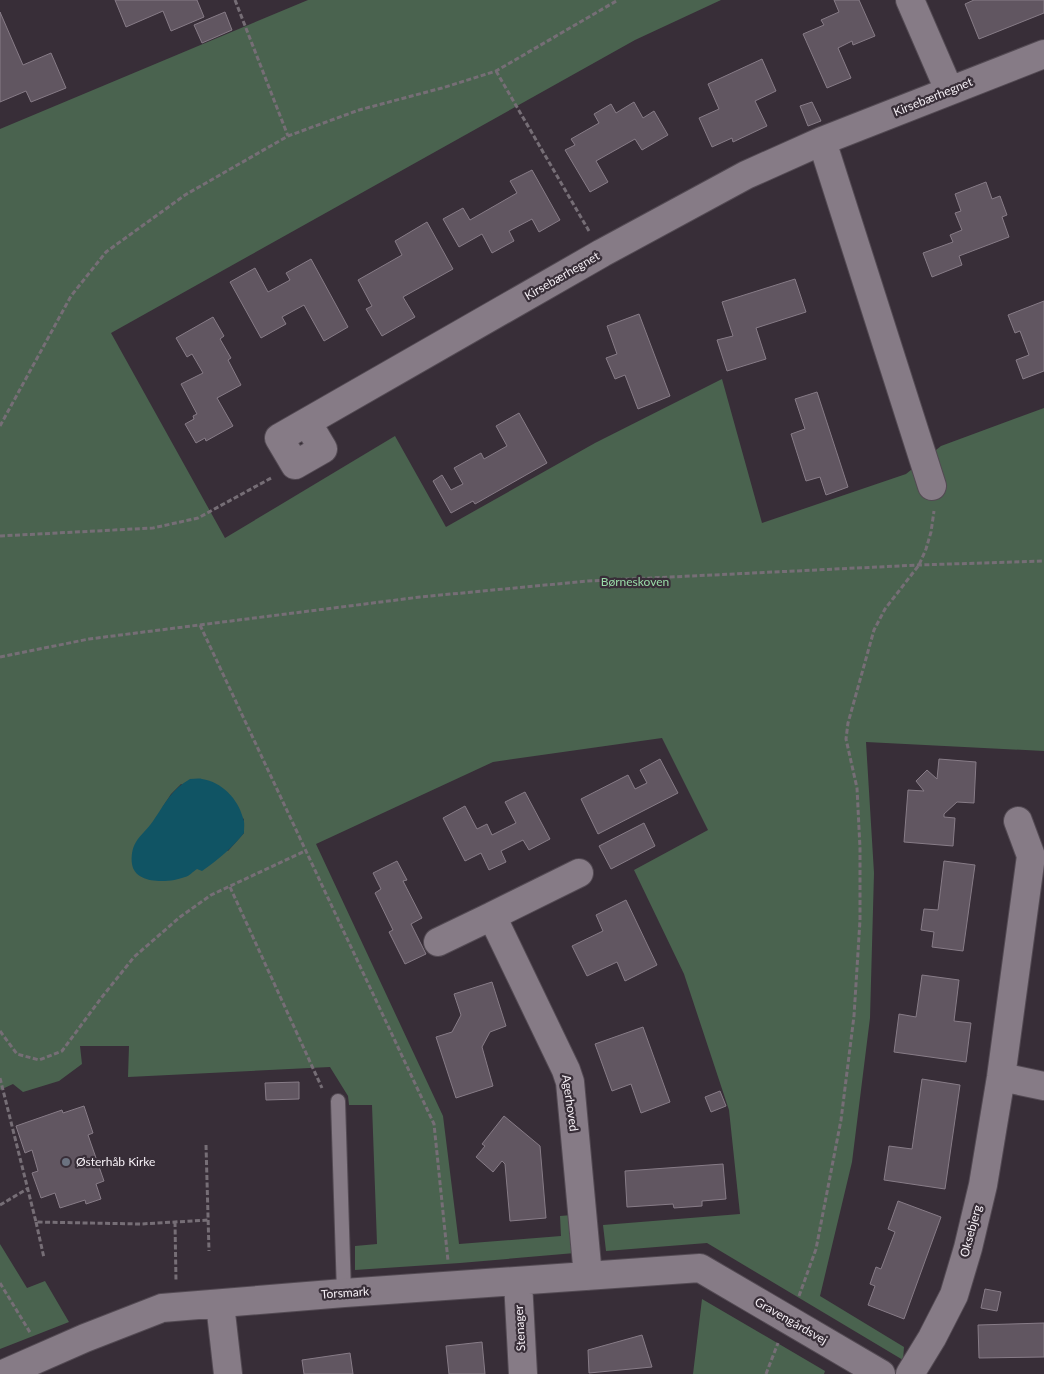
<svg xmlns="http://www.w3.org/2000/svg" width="1044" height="1374" viewBox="0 0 1044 1374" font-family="Lato,sans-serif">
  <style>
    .green { fill: #4a634f; fill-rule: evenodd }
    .water { fill: #105464 }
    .building { fill: #615661; stroke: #877c87 }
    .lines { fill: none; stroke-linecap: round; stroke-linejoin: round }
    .lane-casing { stroke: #534a53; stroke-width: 16 }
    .street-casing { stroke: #534a53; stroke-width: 30 }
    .path { stroke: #766e76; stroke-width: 3; stroke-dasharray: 5 2.5; stroke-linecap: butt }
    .lane { stroke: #867b86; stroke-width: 14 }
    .street { stroke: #867b86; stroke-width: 28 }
    .worship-dot { fill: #6b7280; stroke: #382e38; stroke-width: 2 }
    .labels { text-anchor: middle; stroke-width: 4.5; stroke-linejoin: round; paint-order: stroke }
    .street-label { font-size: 12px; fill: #f6f0f6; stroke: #382e38 }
    .park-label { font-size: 12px; fill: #99dba8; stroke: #382e38 }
    .poi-label { font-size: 12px; fill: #f6f0f6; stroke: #382e38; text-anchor: start }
  </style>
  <rect width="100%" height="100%" fill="#382e38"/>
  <!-- green -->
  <path class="green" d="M308,0H721L635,40L111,333L225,538L395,436L446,527L595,443L722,379L762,523L906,474L941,446L1044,408V751L866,742L874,873L870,1018L852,1162L820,1296L904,1347L903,1360L707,1243L606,1251L603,1225L740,1214L729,1110L684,974L634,870L708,830L662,738L493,762L316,844L443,1116L459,1244L561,1236L560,1216L572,1215L575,1253L460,1263L355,1270V1246L377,1244L372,1105H349L348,1096L330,1067L128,1077L129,1046H80L82,1064L59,1081L23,1092L13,1084L0,1090V129ZM181,784L244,819V833L228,851L162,808L171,794Z
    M0,1244L27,1288L45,1281L69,1322L0,1349Z
    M702,1299L825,1371L824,1374H693Z"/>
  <!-- water -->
  <path class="water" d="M190,779C194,779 199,778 202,779C222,782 238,799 243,818C245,822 244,828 244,833C232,848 218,860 202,871L197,869C192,872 190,876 185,877C170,883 135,885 132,864C131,857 132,848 136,842C140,835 150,827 155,818C166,802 172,789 190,779Z"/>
  <!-- building -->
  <path class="building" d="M115,0H197L204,17L171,31L163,11L126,27Z
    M834,0H859L875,36L853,45L852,41L838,48L851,78L827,88L803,34L824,25L821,20L839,12Z
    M974,0H1044V13L979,39L965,4Z
    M0,12L23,65L51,53L66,88L31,102L26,91L0,102Z
    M225,12L232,30L202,43L194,25Z
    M762,59L776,91L755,101L767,126L733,142L732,138L712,147L699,118L719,109L708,84Z
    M634,102L643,118L654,111L668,135L642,150L635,139L596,161L608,182L590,192L565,150L575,145L571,139L599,123L594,114L611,104L616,113Z
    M812,102L821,121L808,126L800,106Z
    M532,170L560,220L539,232L532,219L509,231L514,241L492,253L482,234L459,247L443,219L463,208L470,220L517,193L510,181Z
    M986,182L992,199L1000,196L1007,215L1002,217L1009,237L959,256L962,265L932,277L923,253L953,242L950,235L962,230L955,213L961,211L955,194Z
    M427,222L453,269L403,297L415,317L382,336L366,309L372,306L358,280L402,255L395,241Z
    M311,259L348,327L324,341L304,305L282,317L286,324L261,338L230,282L255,268L268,292L290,280L286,273Z
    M795,279L806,312L756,328L766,359L727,371L717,340L733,336L722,302Z
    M1044,301V371L1023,379L1016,360L1029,355L1020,331L1015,333L1008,315Z
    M639,314L670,396L638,409L625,375L615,379L606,358L617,354L607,326Z
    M213,317L224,336L220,339L231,358L228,360L241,385L217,398L233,426L206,441L205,438L196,443L185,424L194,419L193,416L197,414L181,384L203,373L192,354L187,357L176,338Z
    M817,392L848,487L826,495L820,477L806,481L791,434L805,429L795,399Z
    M519,413L547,463L475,504L473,501L451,513L433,481L442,475L451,490L463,484L454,468L481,453L484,459L507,446L496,426Z
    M660,759L678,793L598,834L581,799L628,775L635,789L647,783L640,770Z
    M939,759L976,762L974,803L957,802L944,814V817L955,818L953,846L904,842L908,790L924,791L916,781L927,770L937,779Z
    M525,792L550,839L529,850L523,840L501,851L506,862L489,870L481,853L465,861L443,818L465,806L477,829L487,824L492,835L516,823L505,802Z
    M644,823L655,846L611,869L599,846Z
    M397,861L407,880L403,881L422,918L411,924L426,954L405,964L389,932L393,930L375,893L381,889L373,873Z
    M944,861L975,865L963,951L932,947L934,932L921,930L924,909L938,910Z
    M626,900L657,965L625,981L617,962L587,976L572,946L603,931L596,915Z
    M922,975L959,980L954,1021L971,1023L966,1062L894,1052L899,1014L916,1017Z
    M492,982L506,1026L490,1032L482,1047L493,1086L456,1098L436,1037L452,1032L461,1015L454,994Z
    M643,1027L670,1102L641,1113L631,1084L612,1091L595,1044Z
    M922,1079L960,1085L945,1189L884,1180L889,1146L912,1149Z
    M299,1082V1099L266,1100L265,1083Z
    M720,1091L726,1106L711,1112L705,1097Z
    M84,1106L93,1133L88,1135L104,1181L96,1184L101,1199L86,1204L85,1200L60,1208L55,1193L41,1198L32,1173L38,1171L32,1150L25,1153L16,1126L62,1110L63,1113Z
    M504,1116L540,1146L546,1218L510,1221L505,1164L502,1161L493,1172L476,1157L485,1146L482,1144Z
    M723,1164L726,1199L702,1201V1206L674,1208L673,1204L627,1207L625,1171Z
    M898,1201L941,1217L904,1319L868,1305L875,1286L870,1284L876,1267L881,1269L895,1232L888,1229Z
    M985,1289L1001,1292L997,1311L981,1308Z
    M1044,1323V1357L979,1358L978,1325Z
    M642,1335L652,1367L589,1373L588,1350Z
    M482,1342L485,1374H449L446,1346Z
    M350,1353L353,1374H304L302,1360Z"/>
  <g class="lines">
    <!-- lane casing -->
    <g class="lane-casing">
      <path id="lane" d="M338,1101L344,1293"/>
    </g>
    <!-- street casing -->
    <g class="street-casing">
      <path id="street" d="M910,0L949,90
        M822,141L932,486
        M307,422L323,449L295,465L279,438L602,253L746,175L822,141L1044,54
        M579,873L492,916L566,1070L570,1082L588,1276
        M438,942L492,916
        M1001,1077L1044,1086
        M518,1282L523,1374
        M220,1304L228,1374
        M3,1374L85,1338L162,1308L344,1293L700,1268L881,1374
        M910,1374L932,1338L954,1295L968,1248L983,1185L1001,1077L1031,856L1018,821"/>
    </g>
    <!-- path -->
    <path class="path" d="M235,0L288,136
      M496,71L589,231
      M0,426L71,296L106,252L185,195L288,136L359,110L442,88L496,71L618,0
      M0,536L153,528L198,518L273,477
      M200,625L434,1124L448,1261
      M0,657L89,639L420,597L588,581L919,565L1044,561
      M230,887L322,1088
      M0,1031L17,1054L39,1060L62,1051L102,997L134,957L180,917L211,895L305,851
      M0,1078L36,1222L141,1224L209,1220
      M206,1145L209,1251
      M0,1205L27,1189
      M36,1222L44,1258
      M175,1222L176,1281
      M0,1283L31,1334
      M799,1296L816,1249L841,1120L854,1016L860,920V848L857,788L846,739L848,723L874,630L885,609L919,565L926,549L931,532L934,511
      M766,1374L778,1343"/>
    <!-- lane -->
    <use href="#lane" class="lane"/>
    <!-- street -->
    <use href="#street" class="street"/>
  </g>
  <!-- markers -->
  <circle class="worship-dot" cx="66" cy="1162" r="5"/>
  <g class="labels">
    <!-- street labels -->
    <g class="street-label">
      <text transform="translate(933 97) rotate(-22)" y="4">Kirsebærhegnet</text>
      <text transform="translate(562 276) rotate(-30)" y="4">Kirsebærhegnet</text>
      <text transform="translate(570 1103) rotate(82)" y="4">Agerhoved</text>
      <text transform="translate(971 1231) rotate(-75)" y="4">Oksebjerg</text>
      <text transform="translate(345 1293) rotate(-4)" y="4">Torsmark</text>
      <text transform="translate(791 1321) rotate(30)" y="4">Gravengårdsvej</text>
      <text transform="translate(520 1328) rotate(-93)" y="4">Stenager</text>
    </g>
    <!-- park labels -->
    <g class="park-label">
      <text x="635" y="586">Børneskoven</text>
    </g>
    <!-- poi labels -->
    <g class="poi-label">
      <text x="76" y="1166">Østerhåb Kirke</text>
    </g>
  </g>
</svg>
